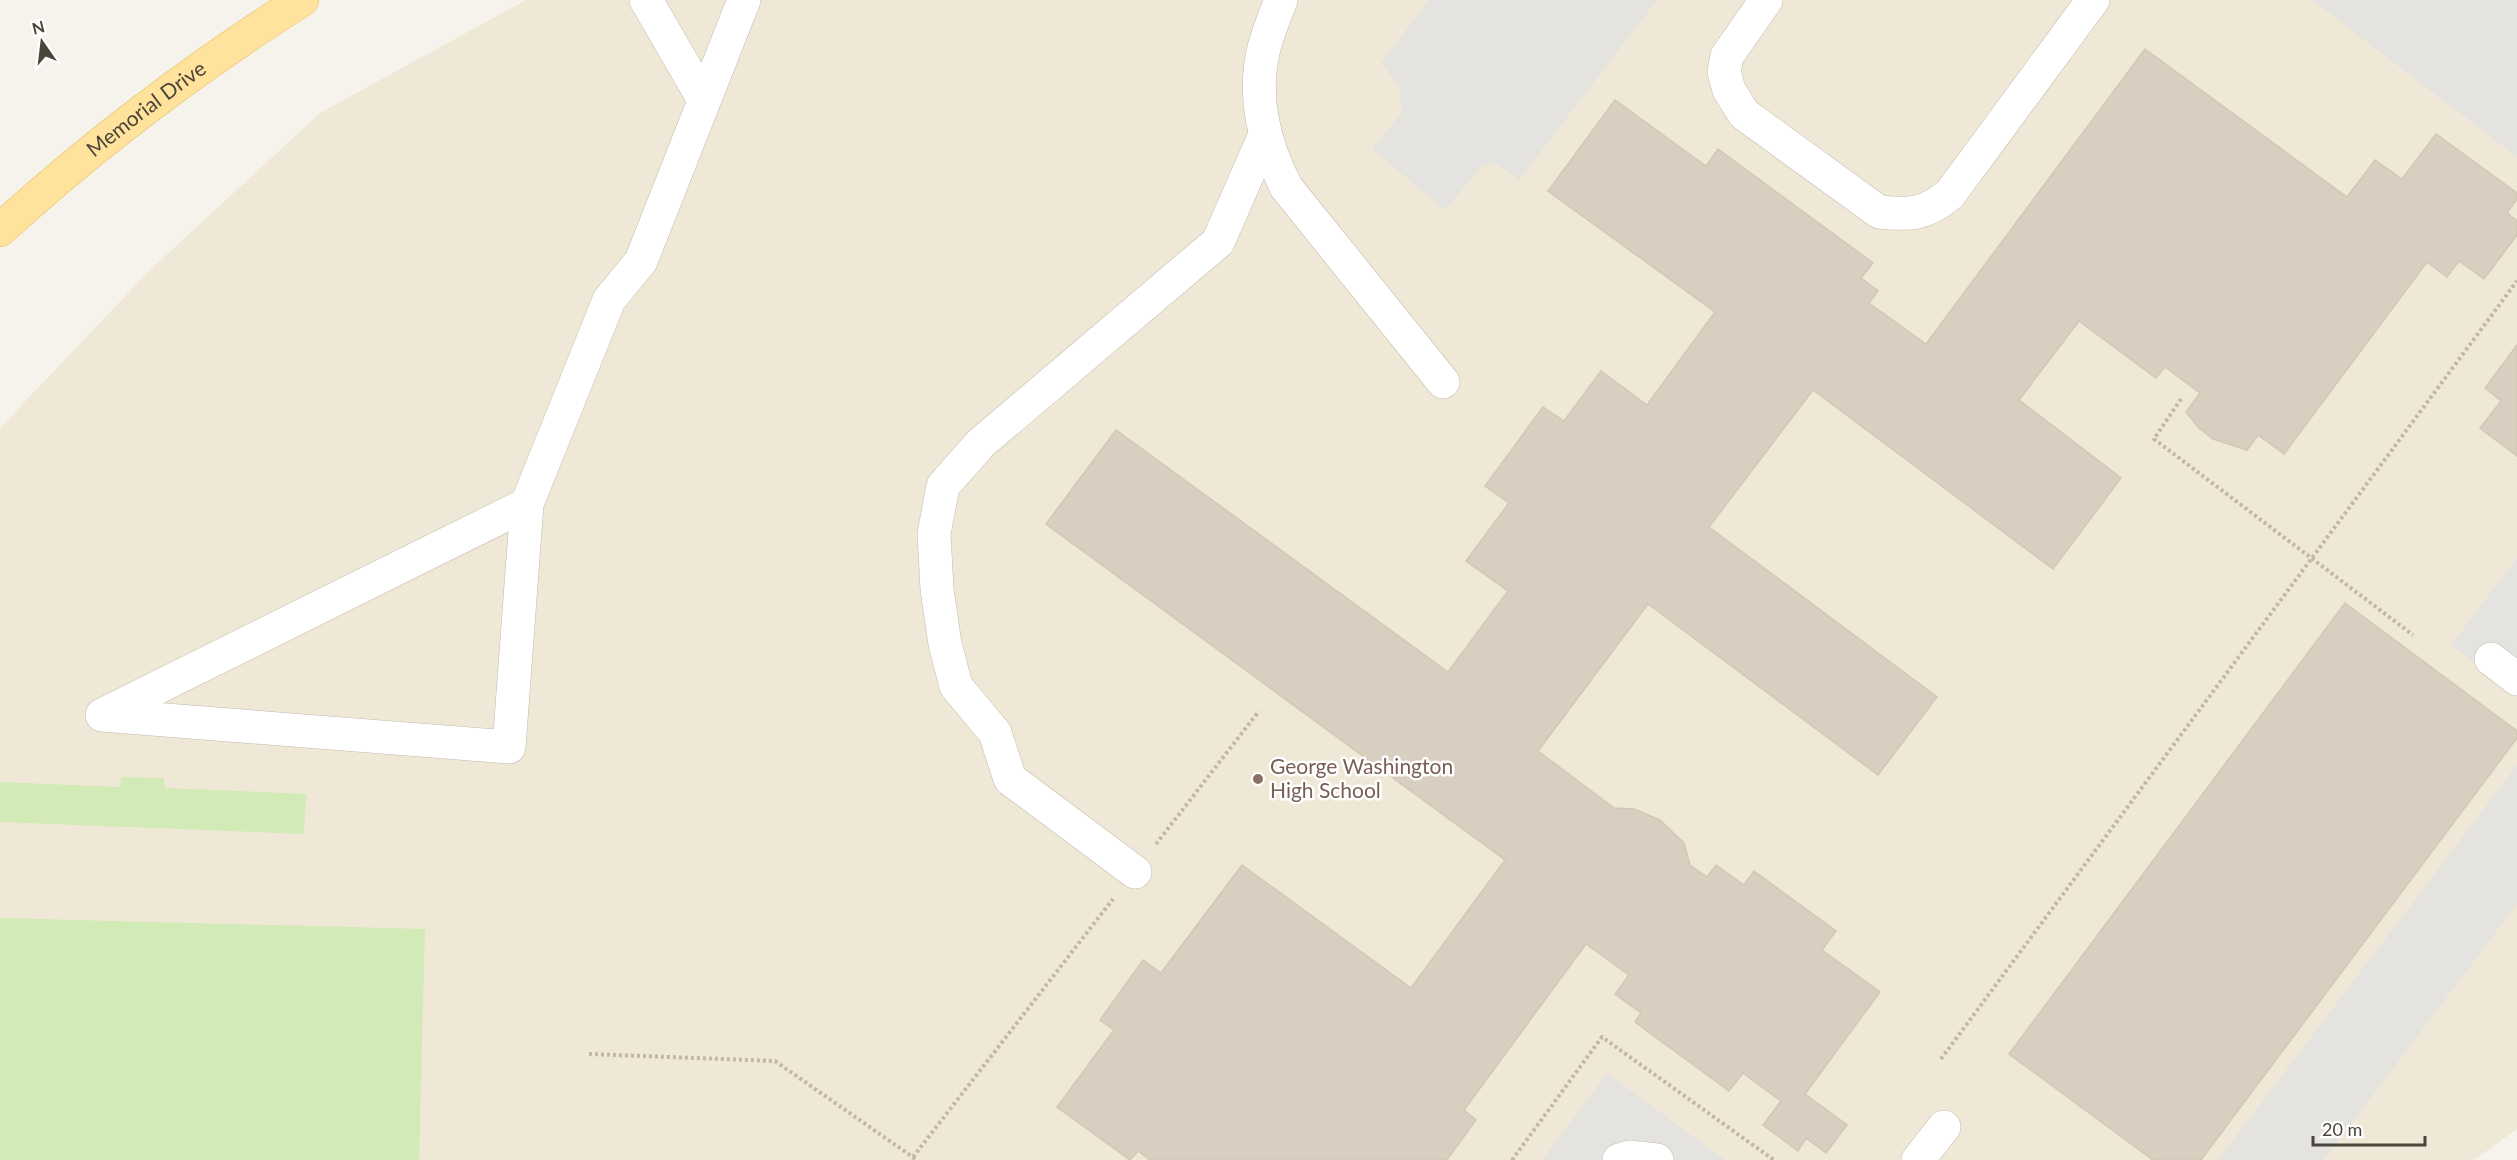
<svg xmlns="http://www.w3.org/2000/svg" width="2517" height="1160" viewBox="0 0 2517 1160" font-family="Lato,sans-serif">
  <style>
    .education { fill: #efe8d6 }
    .green { fill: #d2eab5 }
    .parking { fill: #e5e3e0 }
    .building { fill: #d8cfc1; stroke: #d3c7b4; stroke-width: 1.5 }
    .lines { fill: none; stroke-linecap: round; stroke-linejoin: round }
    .minor-casing { stroke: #c2bbae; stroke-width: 34 }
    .major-casing { stroke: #e6c16a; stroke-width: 34 }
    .path { stroke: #c4b79f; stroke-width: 4; stroke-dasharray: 3 3; stroke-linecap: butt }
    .minor { stroke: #fff; stroke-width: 33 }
    .major { stroke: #ffe39c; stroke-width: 33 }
    .education-dot { fill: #8d6e63; stroke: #fff; stroke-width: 2 }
    .labels { text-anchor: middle; stroke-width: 5; stroke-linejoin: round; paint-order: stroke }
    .street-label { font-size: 21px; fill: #4b4439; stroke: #fff }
    .education-label { font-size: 21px; fill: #785e54; stroke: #fff; text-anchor: start }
  </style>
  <rect width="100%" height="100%" fill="#f6f3ec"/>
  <!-- education -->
  <path class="education" d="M526,0H2517V1129L2474,1160H0V428L149,271L320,113Z"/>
  <!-- green -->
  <path class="green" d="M121,777L164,778L165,788L306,794L304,834L0,822V782L120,787Z
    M0,918L425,929L419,1160H0Z"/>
  <!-- parking -->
  <path class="parking" d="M1429,0H1657L1519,180L1496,163L1482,166L1445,210L1372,149L1402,112L1399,87L1381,63Z
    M2312,0H2517V157Z
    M2517,558V695L2451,645Z
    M2517,765V904L2324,1160H2218Z
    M1607,1073L1725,1160H1542Z"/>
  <!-- building -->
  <path class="building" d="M2145,49L2347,197L2375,160L2402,179L2436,134L2517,193V199L2507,213L2517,221V235L2484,279L2459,261L2447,277L2427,262L2284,454L2258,435L2247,450L2213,439L2199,428L2186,412L2200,393L2165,367L2156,378L2079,321L2019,400L2121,478L2053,569L1813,390L1709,527L1937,697L1878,775L1648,604L1538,751L1614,808L1634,809L1660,820L1684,843L1690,865L1707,877L1716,865L1744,885L1754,871L1836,931L1822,950L1880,992L1805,1094L1847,1125L1826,1153L1806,1138L1798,1151L1763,1125L1781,1101L1743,1073L1729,1091L1635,1022L1641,1013L1615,994L1629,975L1586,944L1464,1110L1476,1120L1447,1160H1150L1138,1151L1130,1160L1057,1107L1114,1030L1100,1020L1143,960L1161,973L1242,865L1411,988L1505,860L1046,524L1116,430L1448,672L1508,591L1466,561L1509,503L1485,486L1543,407L1564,421L1601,371L1647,405L1715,312L1548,191L1615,100L1706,166L1718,149L1873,263L1861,278L1878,291L1869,303L1926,344Z
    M2517,345V456L2480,428L2501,401L2485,388Z
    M2345,603L2517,731V738L2201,1160H2153L2009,1054Z"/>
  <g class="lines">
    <!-- minor casing -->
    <g class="minor-casing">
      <path id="minor" d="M646,0L704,100
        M1281,0C1275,16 1268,32 1264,48C1252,97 1264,143 1286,187L1443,382
        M1766,0L1727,56L1724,72L1729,90L1744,114L1879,212C1910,215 1925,215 1950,194L2093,0
        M527,504L102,715L509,747L527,504L609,300L641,261L744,0
        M2491,659L2517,679
        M1135,872L1010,779L995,733L956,686L945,644L937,589L934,534L943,486L981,443L1218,242L1265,135
        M1619,1160L1629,1157L1657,1160
        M1918,1160L1944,1127"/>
    </g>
    <!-- major casing -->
    <g class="major-casing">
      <g id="major">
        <path id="s1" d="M0,230C93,145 195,68 302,0"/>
      </g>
    </g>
    <!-- path -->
    <path class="path" d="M2181,399L2154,439L2413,635
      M1156,844L1259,711
      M589,1054L775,1061L917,1160
      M1941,1059L2517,281
      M913,1157L1113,899
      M1512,1160L1602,1037L1774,1160"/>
    <!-- minor -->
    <use href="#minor" class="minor"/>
    <!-- major -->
    <use href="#major" class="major"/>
  </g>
  <!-- markers -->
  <circle class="education-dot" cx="1258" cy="779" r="6"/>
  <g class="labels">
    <!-- street labels -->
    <g class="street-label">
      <text dy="7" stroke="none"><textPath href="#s1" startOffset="190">Memorial Drive</textPath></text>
    </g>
    <!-- education labels -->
    <g class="education-label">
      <text x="1270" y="774">George Washington<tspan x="1270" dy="24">High School</tspan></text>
    </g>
  </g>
  <!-- north arrow -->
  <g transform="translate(42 42) rotate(346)" stroke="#ffffff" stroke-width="4.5" paint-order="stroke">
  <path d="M0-4.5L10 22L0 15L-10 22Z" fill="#4b4439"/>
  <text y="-9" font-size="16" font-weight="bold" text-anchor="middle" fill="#4b4439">N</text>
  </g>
  <!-- scale -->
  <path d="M2313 1136v9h112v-9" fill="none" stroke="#4b4439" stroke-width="3"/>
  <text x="2322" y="1136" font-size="18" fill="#4b4439" stroke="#ffffff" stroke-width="4.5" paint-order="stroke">20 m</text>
</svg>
